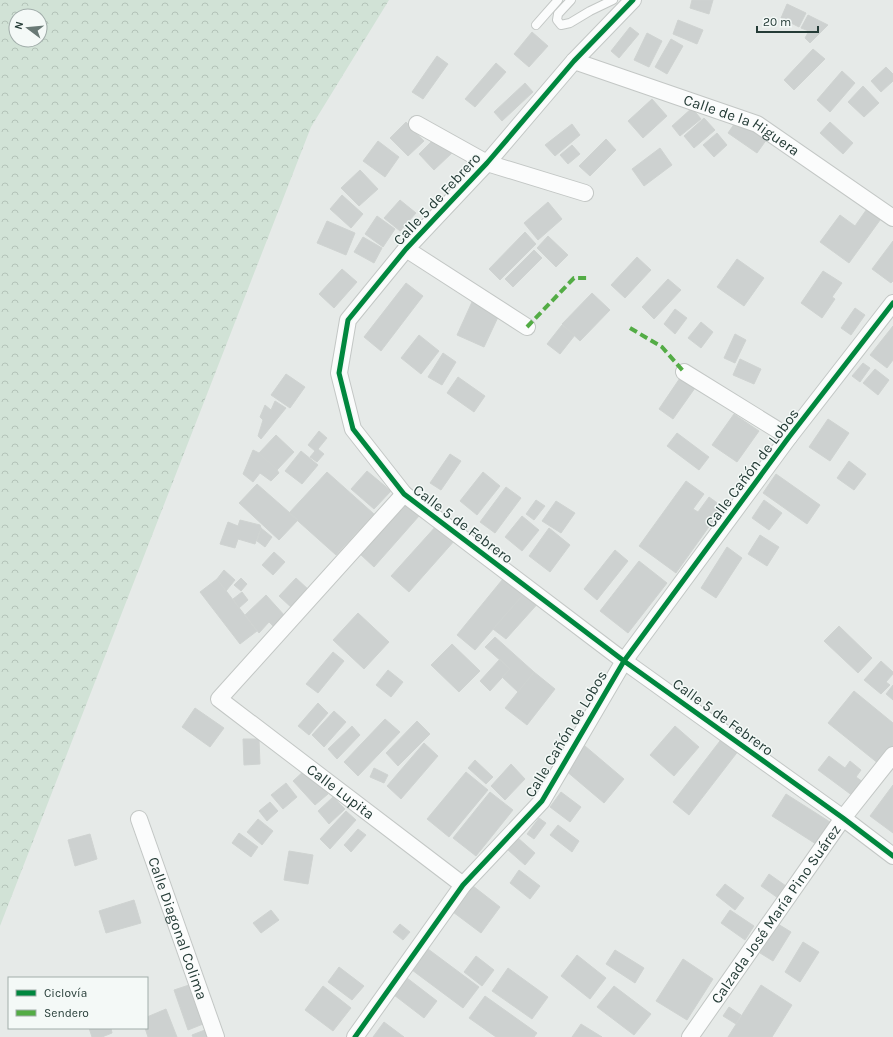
<svg xmlns="http://www.w3.org/2000/svg" width="893" height="1037" viewBox="0 0 893 1037" font-family="Karla,sans-serif">
  <style>
    .forest { fill: url(#forest-crowns); fill-rule: evenodd }
    .building { fill: #cdd1d0; stroke: #cfd3d1 }
    .lines { fill: none; stroke-linecap: round; stroke-linejoin: round }
    .lane-casing { stroke: #c3c7c5; stroke-width: 10 }
    .street-casing { stroke: #c3c7c5; stroke-width: 18 }
    .lane { stroke: #fbfcfc; stroke-width: 8 }
    .street { stroke: #fbfcfc; stroke-width: 16 }
    .quiet { stroke: #53ac45; stroke-width: 4; stroke-dasharray: 8 4; stroke-linecap: butt }
    .cycleway-casing { stroke: #f4f9f7; stroke-width: 8 }
    .cycleway { stroke: #00873e; stroke-width: 5 }
    .labels { text-anchor: middle; stroke-width: 3; stroke-linejoin: round; paint-order: stroke }
    .street-label { font-size: 15px; fill: #253c37; stroke: #f4f9f7 }
  </style>
  <defs>
    <pattern id="forest-crowns" width="20" height="18" patternUnits="userSpaceOnUse"><rect width="20" height="18" fill="#d1e2d6"/><path d="M2 6a3 3 0 1 1 6 0M12 15a3 3 0 1 1 6 0" fill="none" stroke="#b3c3b8"/></pattern>
  </defs>
  <rect width="100%" height="100%" fill="#e6eae8"/>
  <!-- forest -->
  <path class="forest" d="M0,0H389L311,127L0,926ZM16,16H40V40H16Z"/>
  <!-- building -->
  <path class="building" d="M692,0H713L709,14L690,8Z
    M787,4L806,13L799,27L781,18Z
    M808,15L828,25L810,43L805,38L809,31L801,28Z
    M678,20L703,30L697,44L673,34Z
    M630,27L639,34L619,58L611,51Z
    M532,32L548,46L529,67L514,54Z
    M647,33L662,41L649,67L634,60Z
    M671,39L683,46L667,74L655,67Z
    M813,49L825,59L794,90L784,80Z
    M437,56L448,64L423,99L412,92Z
    M496,63L506,72L475,107L465,99Z
    M886,67L893,74V81L881,92L871,81Z
    M842,71L855,83L830,112L817,100Z
    M525,83L533,92L502,121L494,112Z
    M863,86L879,103L864,117L848,102Z
    M652,99L667,116L643,138L628,121Z
    M692,108L701,119L680,136L672,126Z
    M704,118L715,130L694,148L684,136Z
    M737,120L767,139L757,153L728,133Z
    M406,122L424,141L408,156L390,138Z
    M830,122L853,143L843,154L820,133Z
    M572,124L580,135L555,156L545,145Z
    M717,133L727,145L714,157L703,145Z
    M437,136L453,152L434,170L419,154Z
    M606,139L616,150L590,176L579,166Z
    M378,141L399,157L385,177L363,161Z
    M572,145L580,154L568,164L560,155Z
    M660,148L672,165L644,186L632,169Z
    M360,170L378,189L359,206L341,188Z
    M342,195L363,214L351,228L330,209Z
    M400,200L416,213L400,231L384,218Z
    M548,202L562,219L538,240L524,223Z
    M869,206L883,216L849,263L820,242L840,215L855,226Z
    M377,216L395,229L383,247L365,234Z
    M327,221L355,233L346,255L317,243Z
    M525,232L536,244L500,280L489,269Z
    M548,236L568,255L556,267L537,248Z
    M363,237L382,248L374,263L354,252Z
    M893,241V281L891,283L872,269Z
    M534,250L542,258L513,287L505,279Z
    M637,257L651,270L625,298L611,285Z
    M737,259L764,278L744,306L717,287Z
    M342,269L357,282L334,308L319,294Z
    M823,271L842,283L832,297L835,299L822,318L801,303Z
    M668,279L681,290L654,319L642,307Z
    M406,283L423,296L381,351L364,337Z
    M592,293L610,310L580,341L562,324Z
    M472,302L499,315L484,347L457,335Z
    M855,308L865,315L851,335L841,328Z
    M675,309L687,318L675,334L664,324Z
    M701,322L713,332L701,348L688,338Z
    M562,325L575,335L560,354L547,344Z
    M893,326V360L887,368L870,355Z
    M735,334L746,340L735,363L724,358Z
    M419,335L439,351L421,374L401,358Z
    M443,353L456,362L442,385L428,377Z
    M740,359L761,369L754,384L733,375Z
    M863,363L870,368L860,382L852,376Z
    M875,369L889,380L878,395L863,383Z
    M286,374L305,387L290,408L271,395Z
    M458,377L485,396L474,412L447,393Z
    M680,378L695,388L673,419L659,409Z
    M275,401L286,408L261,439L258,436L263,420L260,417L265,405L271,410Z
    M734,414L759,431L737,462L712,445Z
    M828,419L849,433L830,461L809,447Z
    M319,431L327,438L318,449L324,454L317,462L310,457L315,451L308,445Z
    M677,433L709,457L699,470L667,446Z
    M276,435L294,452L277,470L259,453Z
    M253,450L259,453L277,470L279,473L271,481L260,473L253,482L243,474Z
    M301,451L318,465L302,484L285,471Z
    M450,454L461,461L441,490L430,483Z
    M849,461L866,474L854,490L837,478Z
    M367,471L391,491L374,509L351,489Z
    M327,472L374,514L336,555L289,513Z
    M483,472L500,486L477,515L460,501Z
    M776,474L820,505L807,524L763,493Z
    M686,481L704,494L693,509L698,512L709,497L723,507L676,573L639,546Z
    M257,484L298,520L279,540L239,503Z
    M506,487L521,498L495,533L480,522Z
    M536,500L545,506L534,520L526,514Z
    M764,500L782,513L769,530L752,518Z
    M556,501L575,513L561,533L542,521Z
    M404,504L419,516L374,567L360,554Z
    M522,516L539,530L522,551L505,537Z
    M240,520L260,525L261,528L255,544L238,539L235,548L220,544L228,522L238,526Z
    M437,525L455,540L409,592L391,576Z
    M261,528L272,537L265,547L257,541Z
    M549,528L570,545L550,572L529,556Z
    M760,535L779,547L767,566L748,554Z
    M727,547L742,558L716,598L701,588Z
    M615,550L628,561L597,600L584,589Z
    M274,552L285,562L273,575L262,565Z
    M639,561L667,583L628,633L600,611Z
    M224,570L235,580L226,591L217,579Z
    M507,574L528,589L475,650L457,635Z
    M241,578L247,584L241,591L234,585Z
    M296,578L310,591L293,609L279,596Z
    M217,579L257,631L240,644L200,592Z
    M528,589L541,600L506,639L493,629Z
    M242,592L248,600L239,608L233,599Z
    M266,595L285,616L274,627L269,622L259,633L245,615Z
    M358,613L389,642L364,669L333,640Z
    M839,626L872,658L858,673L824,641Z
    M495,637L534,672L518,692L502,677L510,669L485,647Z
    M452,644L480,671L459,692L431,665Z
    M333,652L344,661L318,693L306,684Z
    M500,659L510,669L490,691L480,681Z
    M881,661L893,672V674L886,682L890,685L881,694L864,680Z
    M388,670L403,682L391,697L376,685Z
    M534,672L555,689L527,725L505,708Z
    M893,685V700L886,694Z
    M854,691L893,723V747L879,764L828,723Z
    M318,703L328,713L309,735L298,726Z
    M195,708L224,728L210,747L182,727Z
    M334,711L346,722L324,747L312,735Z
    M385,719L400,732L358,776L344,762Z
    M417,721L430,734L398,766L386,753Z
    M352,726L360,735L337,759L328,749Z
    M675,726L699,747L674,776L650,755Z
    M723,737L739,750L689,815L673,802Z
    M243,739H259L260,764L244,765Z
    M424,743L438,756L401,799L387,786Z
    M585,746L624,779L604,803L565,770Z
    M829,756L845,768L850,761L861,770L856,777L863,782L853,796L818,770Z
    M475,760L493,777L486,784L468,768Z
    M511,764L525,779L505,800L491,786Z
    M374,768L388,775L384,783L370,777Z
    M306,769L328,794L315,805L293,781Z
    M466,772L488,790L449,837L427,819Z
    M286,783L297,797L283,809L271,795Z
    M893,785V833L870,816Z
    M490,792L513,810L476,856L453,838Z
    M561,792L581,807L570,822L550,807Z
    M786,794L830,822L816,844L772,816Z
    M333,797L345,809L329,824L318,811Z
    M270,802L278,811L267,821L259,811Z
    M346,811L356,820L330,849L320,839Z
    M539,818L546,823L534,839L527,834Z
    M258,819L273,831L262,845L247,832Z
    M558,825L579,841L572,852L550,835Z
    M358,829L366,835L351,852L344,845Z
    M239,833L258,847L251,857L232,843Z
    M90,834L97,859L75,866L68,840Z
    M518,838L535,853L525,865L508,850Z
    M289,851L313,855L308,884L284,880Z
    M519,870L540,886L530,899L510,883Z
    M769,874L786,886L778,898L761,886Z
    M725,884L744,898L735,910L716,895Z
    M473,886L500,907L481,933L453,912Z
    M134,900L141,923L106,933L99,911Z
    M271,910L279,920L261,933L253,923Z
    M730,910L754,926L745,940L721,923Z
    M400,924L410,932L403,940L393,932Z
    M778,924L791,932L773,961L760,953Z
    M803,942L819,952L800,982L785,972Z
    M428,949L479,987L463,1008L412,970Z
    M615,950L644,968L635,983L606,964Z
    M577,955L606,978L590,999L561,976Z
    M476,956L494,970L482,986L464,972Z
    M683,959L713,979L687,1020L656,1001Z
    M339,967L364,986L352,1000L328,982Z
    M508,968L548,997L532,1019L492,991Z
    M407,978L437,1001L424,1018L394,995Z
    M195,983L208,1022L188,1030L174,990Z
    M761,985L792,1005L772,1037H728Z
    M323,986L351,1008L333,1031L305,1010Z
    M614,986L651,1014L634,1035L597,1007Z
    M485,996L537,1033L534,1037H496L469,1018Z
    M729,1007L741,1015L736,1024L723,1016Z
    M166,1009L177,1037H148L145,1028H147V1017Z
    M384,1022L404,1037H373Z
    M581,1024L602,1037H572Z
    M89,1028H111L112,1033L102,1037H92Z
    M210,1028L214,1037H193L192,1035Z"/>
  <g class="lines">
    <!-- lane casing -->
    <g class="lane-casing">
      <path id="lane" d="M571,0L558,14L557,20L561,25L570,23L590,11L613,0
        M536,25L558,0"/>
    </g>
    <!-- street casing -->
    <g class="street-casing">
      <g id="street">
        <path d="M633,0L574,61L487,163L406,249L348,320L339,373L353,429L404,494L624,661L843,818L893,856"/>
        <path id="s1" d="M574,61L757,124L893,218"/>
        <path d="M417,124L487,163L585,193"/>
        <path d="M406,249L527,327"/>
        <path d="M684,372L789,437"/>
        <path id="s2" d="M404,494L219,699L463,885"/>
        <path id="s3" d="M139,819L216,1037"/>
        <path d="M355,1037L463,885L542,801L624,661L789,437L893,303"/>
        <path id="s4" d="M690,1037L843,818L893,755"/>
      </g>
    </g>
    <!-- lane -->
    <use href="#lane" class="lane"/>
    <!-- street -->
    <use href="#street" class="street"/>
    <!-- quiet -->
    <path class="quiet" d="M527,327L574,278H588
      M630,328L662,347L684,372"/>
    <!-- cycleway casing -->
    <g class="cycleway-casing">
      <path id="cycleway" d="M633,0L574,61L487,163L406,249L348,320L339,373L353,429L404,494L624,661L843,818L893,856
        M355,1037L463,885L542,801L624,661L789,437L893,303"/>
    </g>
    <!-- cycleway -->
    <use href="#cycleway" class="cycleway"/>
  </g>
  <g class="labels">
    <!-- street labels -->
    <g class="street-label">
      <text dy="5" stroke="none"><textPath href="#s1" startOffset="180">Calle de la Higuera</textPath></text>
      <text transform="translate(437 199) rotate(-47)" y="5">Calle 5 de Febrero</text>
      <text transform="translate(752 468) rotate(-53)" y="5">Calle Cañón de Lobos</text>
      <text transform="translate(463 524) rotate(37)" y="5">Calle 5 de Febrero</text>
      <text transform="translate(723 717) rotate(36)" y="5">Calle 5 de Febrero</text>
      <text transform="translate(566 734) rotate(-59)" y="5">Calle Cañón de Lobos</text>
      <text dy="5" stroke="none"><textPath href="#s2" startOffset="429">Calle Lupita</textPath></text>
      <text dy="5" stroke="none"><textPath href="#s4" startOffset="150">Calzada José María Pino Suárez</textPath></text>
      <text dy="5" stroke="none"><textPath href="#s3" startOffset="116">Calle Diagonal Colima</textPath></text>
    </g>
  </g>
  <!-- legend -->
  <rect x="8" y="977" width="140" height="52" fill="#f4f9f7" stroke="#a1adaa"/>
  <rect x="16" y="990" width="20" height="6" fill="#00873e" stroke="#a1adaa"/>
  <text x="44" y="997" font-size="12" fill="#253c37">Ciclovía</text>
  <rect x="16" y="1010" width="20" height="6" fill="#53ac45" stroke="#a1adaa"/>
  <text x="44" y="1017" font-size="12" fill="#253c37">Sendero</text>
  <!-- north arrow -->
  <g transform="translate(28 28) rotate(286)"><circle r="19" fill="#f4f9f7" stroke="#a1adaa"/>
  <path d="M0-3L7 15L0 10L-7 15Z" fill="#697975"/>
  <text y="-6" font-size="11" font-weight="bold" text-anchor="middle" fill="#253c37">N</text>
  </g>
  <!-- scale -->
  <path d="M757 26v6h61v-6" fill="none" stroke="#253c37" stroke-width="2"/>
  <text x="763" y="26" font-size="12" fill="#253c37" stroke="#f4f9f7" stroke-width="3" paint-order="stroke">20 m</text>
</svg>
